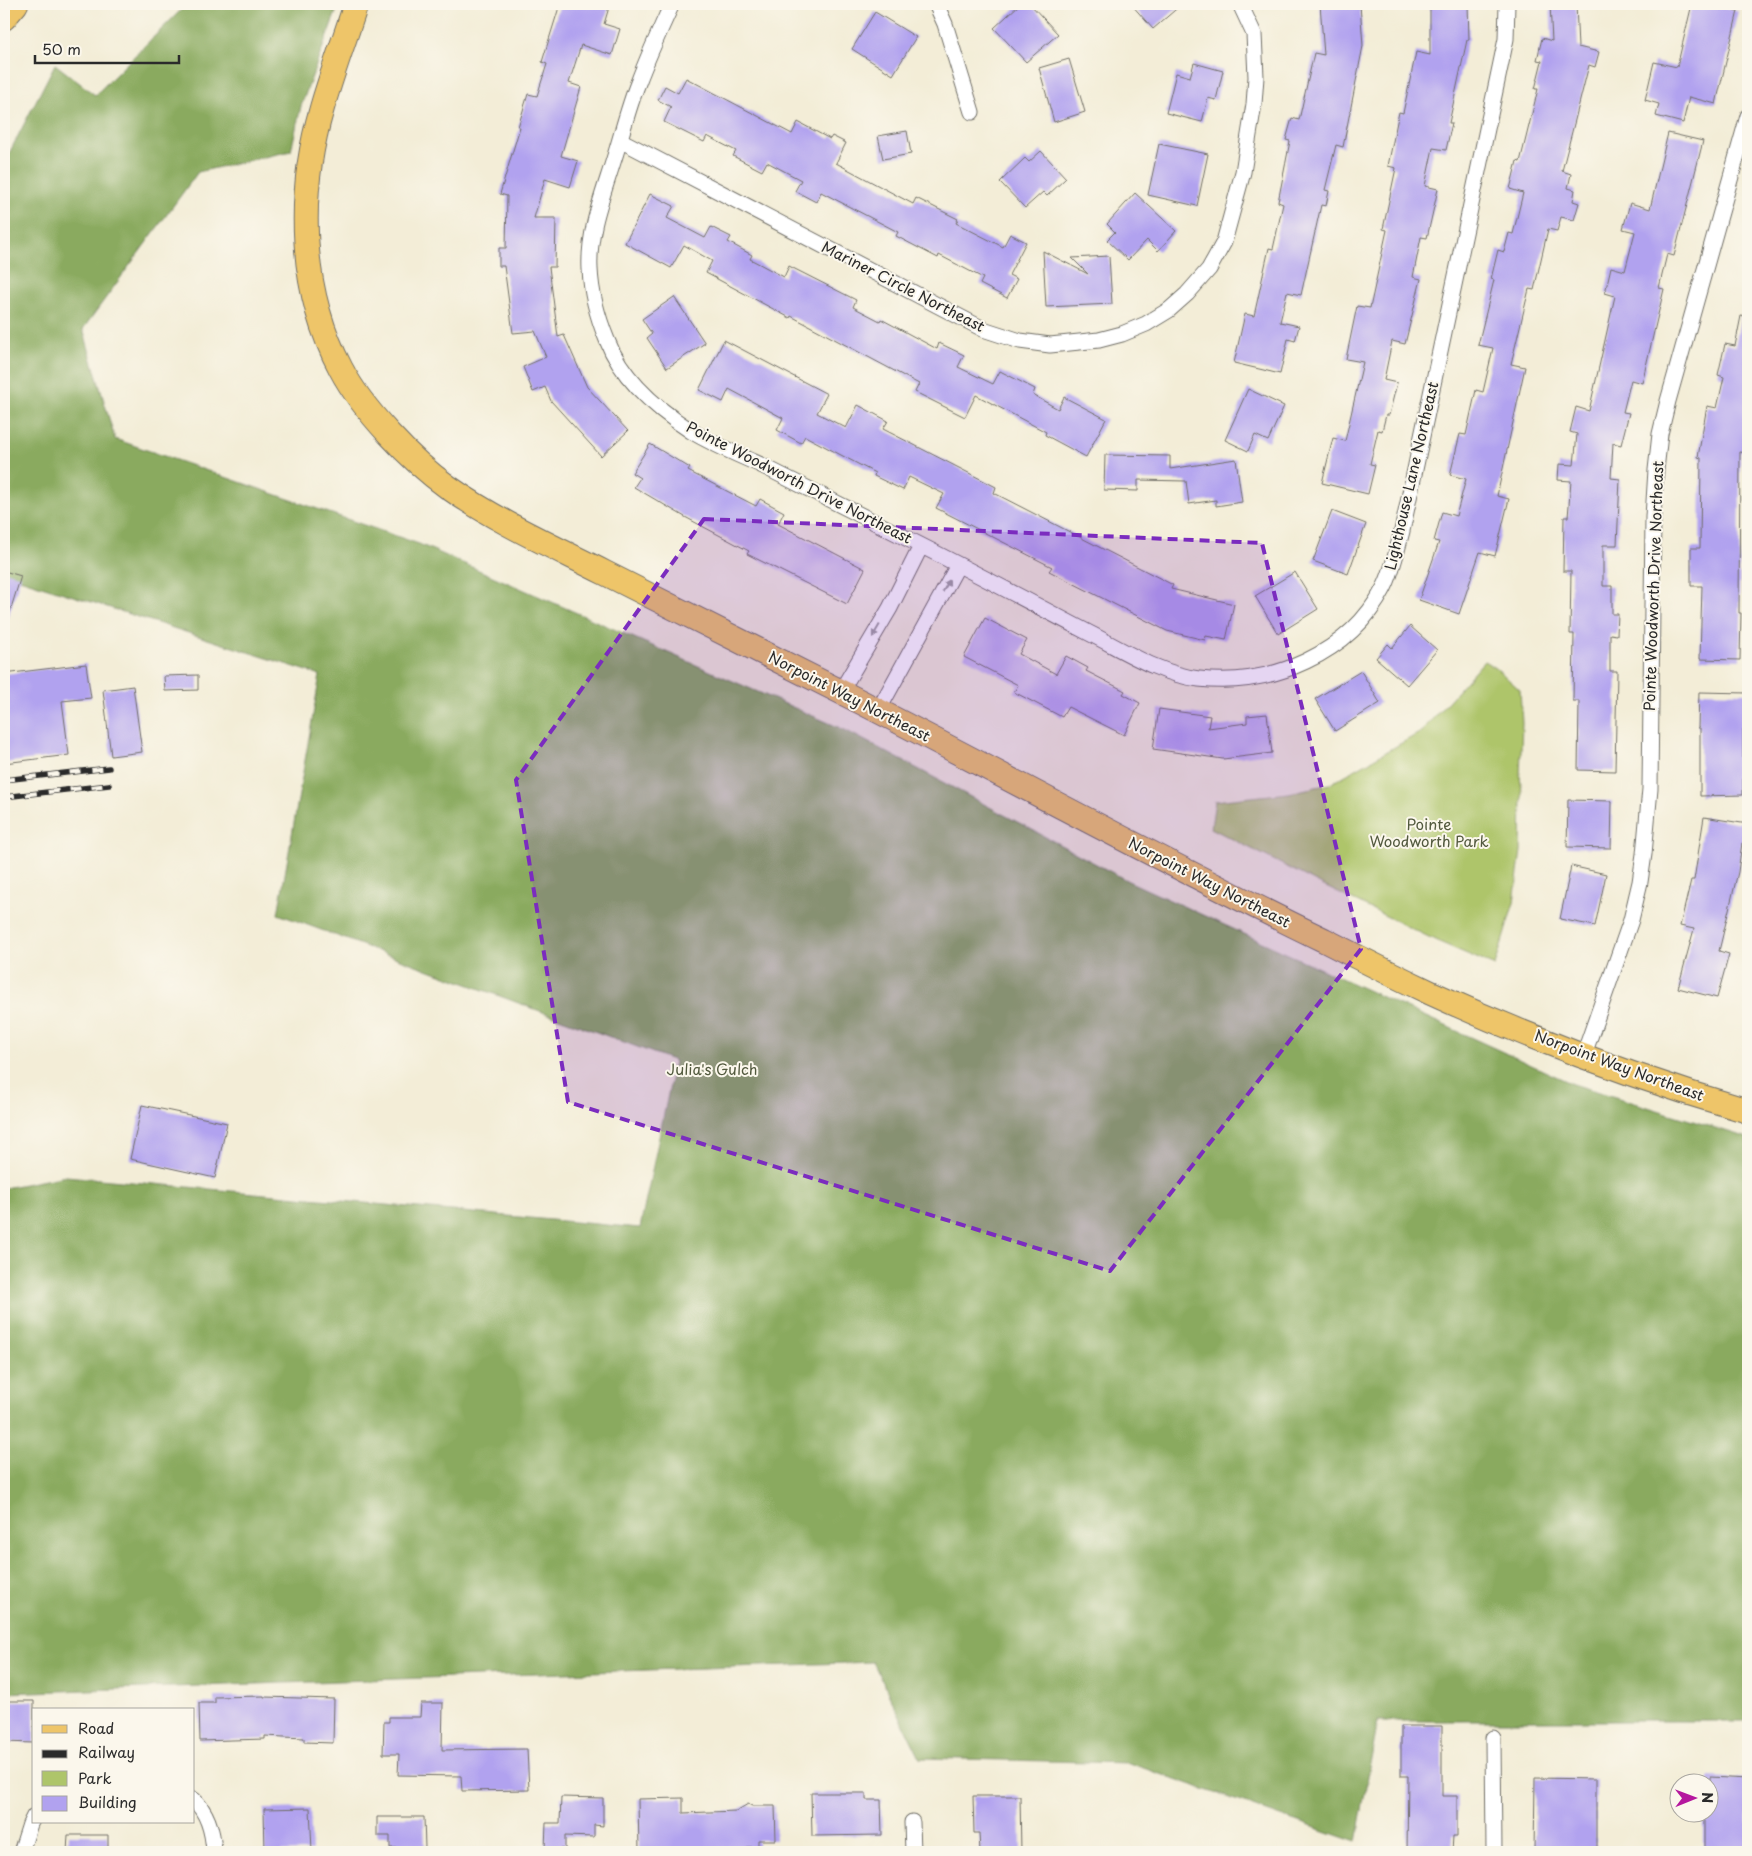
<svg xmlns="http://www.w3.org/2000/svg" width="1752" height="1856" viewBox="0 0 1752 1856" font-family="'Playpen Sans',sans-serif">
  <style>
    .green { fill: #aec56a; stroke: #6c784a }
    .forest { fill: #8aaa5e; stroke: #5a6a44 }
    .building { fill: #b1a2ef }
    .lines { fill: none; stroke-linecap: round; stroke-linejoin: round }
    .street-casing { stroke: #716f67; stroke-width: 17 }
    .primary-casing { stroke: #716f67; stroke-width: 26 }
    .street { stroke: #fff; stroke-width: 15 }
    .primary { stroke: #eec569; stroke-width: 24 }
    .rail-casing { stroke: #2b2b2b; stroke-width: 5.5 }
    .rail { stroke: #fbf7ec; stroke-width: 4; stroke-dasharray: 11; stroke-linecap: butt }
    .oneway { fill: #a0a0a0 }
    .marked { fill: #7b2cbf; fill-opacity: 0.2; stroke: #7b2cbf; stroke-width: 4; stroke-dasharray: 10 6; stroke-linejoin: round }
    .labels { text-anchor: middle; stroke-width: 4; stroke-linejoin: round; paint-order: stroke }
    .street-label { font-size: 15px; fill: #2b2b2b; stroke: #fbf7ec }
    .park-label { font-size: 15px; fill: #52593e; stroke: #fbf7ec }
  </style>
  <rect width="100%" height="100%" fill="#fbf7ec"/>
  <filter id="ink" filterUnits="userSpaceOnUse"><feTurbulence type="fractalNoise" baseFrequency=".02" numOctaves="2"/><feDisplacementMap in="SourceGraphic" scale="10" xChannelSelector="R" yChannelSelector="G"/><feConvolveMatrix kernelMatrix="1 2 1 2 8 2 1 2 1" color-interpolation-filters="sRGB"/></filter>
  <filter id="wash" filterUnits="userSpaceOnUse"><feTurbulence type="fractalNoise" baseFrequency=".0096" numOctaves="4" result="noise"/><feDisplacementMap in="SourceGraphic" scale="20" xChannelSelector="R" yChannelSelector="G"/><feGaussianBlur stdDeviation="1.12" result="paint"/><feColorMatrix in="noise" values="0 0 0 0 0 0 0 0 0 0 0 0 0 0 0 0 0 1.4 0 .05"/><feComposite in="paint" operator="in"/></filter>
  <g filter="url(#wash)">
    <rect width="100%" height="100%" fill="#f3edd7"/>
    <!-- green -->
    <path class="green" d="M1484,661L1496,668L1520,690L1522,723L1520,776L1522,792L1521,851L1514,902L1495,966L1437,941L1324,886L1211,828L1215,801L1289,793L1330,784L1421,732Z"/>
    <!-- forest -->
    <path class="forest" d="M187,4H339L301,106L291,151L198,172L83,329L115,439L419,544L845,730L1128,881L1573,1084L1748,1138V1721H1378L1356,1842L1129,1763L920,1758L873,1662L4,1693V1188L66,1176L640,1228L675,1061L278,914L320,675L4,574V163L55,64L95,95Z"/>
    <g id="blocks">
      <!-- building -->
      <path class="building" d="M560,4H610L604,24L620,29L612,55L581,45L569,83L581,87L561,156L578,161L570,187L545,179L534,218H556L555,267H549L558,337L564,335L587,387L628,431L601,456L551,401L545,387L533,392L523,367L546,357L535,331L513,333L504,266H499V248H506L507,196L500,194L520,127H518L528,94L537,96L547,64L542,62Z
        M1020,4H1030L1058,34L1026,62L994,28Z
        M1131,4H1182L1153,29Z
        M1320,4H1360L1363,46L1343,147L1336,145L1325,190L1329,191L1326,206L1321,205L1301,295L1287,292L1280,322L1299,326L1295,341L1288,339L1280,374L1234,363L1245,314L1254,316L1269,248L1273,249L1283,204L1278,202L1290,141L1286,140L1292,118L1299,120L1314,53L1324,55Z
        M1430,4H1468L1469,40H1467L1449,123H1452L1446,150L1433,148L1425,186L1438,189L1427,238L1421,237L1413,277L1421,279L1405,344L1392,341L1384,380L1397,383L1389,415H1386L1382,431L1378,430L1370,464L1375,465L1368,494L1322,483L1333,438L1345,441L1363,362L1346,359L1357,306L1370,308L1387,230L1383,229L1396,168L1388,166L1399,112L1403,113L1416,52L1430,55Z
        M1550,4H1576L1578,47L1599,52L1595,67L1589,65L1562,171L1571,174L1568,188L1575,190L1573,201L1579,203L1574,220L1561,217L1557,231L1548,229L1534,290L1529,289L1511,364L1525,367L1497,496L1509,499L1495,556L1480,552L1459,614L1419,600L1439,542L1434,541L1442,512L1456,516L1466,479L1450,475L1460,434L1466,435L1476,390L1483,392L1493,348L1478,345L1494,280L1491,279L1498,250L1504,252L1509,233L1513,234L1523,193L1510,189L1517,161L1520,162L1538,89H1535L1542,61L1537,60L1542,38L1552,41Z
        M1692,4H1709L1738,11L1716,104L1689,97L1683,123L1656,116L1659,104L1645,100L1654,62L1677,67Z
        M875,12L916,37L893,75L852,49Z
        M1069,59L1085,112L1054,122L1039,68Z
        M1194,63L1223,71L1216,100L1208,98L1202,122L1166,113L1176,73L1190,77Z
        M686,78L792,134L798,122L830,139L832,136L846,143L836,163L913,204L916,198L958,219L956,223L1003,247L1010,234L1026,242L1009,275L1017,279L1007,298L980,284L983,278L939,255L938,258L896,236L898,232L821,192L816,202L795,191L801,180L767,162L762,171L733,156L736,151L707,136L704,142L664,122L671,107L658,100L665,86L678,93Z
        M907,131L911,154L883,159L878,136Z
        M1668,133L1703,141L1674,256L1667,254L1659,288L1664,289L1642,383L1631,380L1623,412L1629,413L1621,445L1613,443L1611,478L1620,479L1617,545H1603V586H1612V614H1618L1617,635L1610,634V671H1617L1615,771L1578,770L1579,701H1573L1574,634H1570L1571,571H1563L1564,517H1568L1571,481L1558,480L1559,464L1574,465L1577,434L1570,432L1576,407L1589,411L1615,296L1605,293L1611,267L1625,271L1635,232L1623,229L1630,203L1650,209Z
        M1159,144L1208,154L1197,206L1148,195Z
        M1041,151L1066,178L1047,196L1043,192L1025,208L1000,182L1025,158L1029,162Z
        M1135,193L1176,231L1158,251L1147,240L1128,260L1107,240L1115,232L1107,224Z
        M650,194L674,206L667,218L705,238L711,227L731,237L728,242L752,255L750,259L784,277L789,266L856,300L853,307L880,321L881,319L937,349L939,343L964,355L958,367L993,384L1000,371L1035,389L1033,395L1058,409L1064,397L1106,419L1086,457L1045,435L1046,432L976,395L965,417L915,392L919,384L791,316L790,318L706,273L712,261L684,245L671,268L625,243Z
        M1043,251L1088,274L1072,258L1109,256L1112,304L1046,307Z
        M674,297L705,343L667,368L647,338L652,334L642,319Z
        M1741,316L1748,317V445L1747,453L1740,452L1739,613H1741L1740,660L1700,659L1702,586H1691V548H1700L1701,458L1698,457L1707,406L1717,408L1724,377L1718,375L1725,344L1735,346Z
        M724,340L827,394L817,413L846,428L858,405L888,421L883,429L996,487L994,493L1173,585L1171,589L1234,604L1226,640L1206,636L1205,640L1167,631L1049,571L1052,567L936,508L944,494L909,477L903,490L874,476L875,473L805,436L801,443L777,430L783,418L729,389L723,402L699,390Z
        M1248,389L1284,406L1268,441L1255,435L1248,451L1225,440Z
        M650,444L690,468L688,471L756,506L760,499L784,512L778,524L865,569L847,604L747,554L749,551L685,517L634,487L640,478L632,473Z
        M1105,455L1170,456V469L1236,459L1242,502L1216,506V500L1189,504L1186,481L1138,480V491L1104,490Z
        M1332,511L1366,524L1348,574L1313,561Z
        M4,571L21,576L7,621L4,620Z
        M1295,572L1318,609L1278,634L1255,596Z
        M985,618L1027,640L1019,654L1056,674L1066,656L1088,668L1086,671L1125,691L1123,694L1140,703L1124,735L1068,707L1062,717L1014,692L1018,685L964,657Z
        M1410,626L1437,650L1407,685L1376,658L1388,644L1392,648Z
        M86,664L91,698L62,701L69,755L4,763V674Z
        M1361,671L1380,703L1335,731L1315,699Z
        M198,675V690L165,691L164,676Z
        M133,686L142,752L111,756L103,690Z
        M1699,692L1748,693V729H1743V795L1700,796V728H1698Z
        M1159,709L1210,716L1208,728L1247,723V716L1267,714L1272,753L1223,759L1153,749Z
        M1568,800L1612,801L1611,848L1567,847Z
        M1704,817L1748,824V844L1742,843L1738,872L1719,951L1729,954L1717,998L1678,988L1694,929L1680,926L1691,880H1694Z
        M1571,866L1606,874L1595,926L1560,919Z
        M142,1105L227,1123L215,1178L130,1159Z
        M264,1696V1697L334,1699L333,1743L304,1742V1738L265,1736V1739L200,1741L199,1703H215V1697Z
        M4,1701H34V1743L4,1742Z
        M421,1703H443L442,1750L527,1749L529,1790L462,1791L461,1776L398,1775L399,1754H383L384,1722H389V1717H420Z
        M1401,1726H1442V1796H1457V1836H1453L1452,1852H1407L1408,1776H1401Z
        M1710,1777L1748,1779V1852H1704V1814H1710Z
        M1535,1778L1596,1779V1852H1534Z
        M811,1793H866V1800H881L882,1835L812,1836Z
        M973,1796H1020L1021,1852H980L979,1833H974Z
        M561,1797L603,1798V1826L594,1825V1837L565,1836V1849H545L546,1823H560Z
        M683,1798V1813L736,1811L748,1804L752,1806H775L776,1840H758V1847H748V1852H639L638,1799Z
        M310,1808L312,1851L265,1852L264,1809Z
        M377,1817H424L425,1848H390V1836H377Z
        M68,1835H108V1852H67Z"/>
    </g>
  </g>
  <g filter="url(#ink)">
    <use href="#blocks" fill-opacity="0" stroke="#716f67" stroke-width="1"/>
    <g class="lines">
      <!-- street casing -->
      <g class="street-casing">
        <path id="street" d="M672,4C660,30 648,56 638,83C628,108 622,134 614,159C603,195 588,231 590,269C591,293 598,318 607,340C622,379 657,409 691,431C714,445 739,455 763,466C814,492 866,518 918,544C975,573 1032,603 1089,633C1123,650 1159,674 1199,679C1271,687 1350,654 1384,588C1393,570 1397,550 1402,531L1506,39L1507,4
          M936,4L945,24L972,112
          M620,140L983,329L1020,341L1050,345L1099,340L1122,334L1146,324L1169,310L1187,294L1209,269L1224,242L1243,172L1254,104L1256,77L1254,34L1240,4
          M841,691L890,608L921,546
          M878,711L958,565
          M1583,1057L1631,920L1640,882L1644,854L1650,789L1653,517L1656,470L1660,434L1668,401L1748,116
          M1493,1738L1494,1852
          M194,1800C208,1813 213,1833 214,1852
          M912,1822L913,1852
          M21,1852L30,1824L34,1816"/>
      </g>
      <!-- primary casing -->
      <g class="primary-casing">
        <path id="primary" d="M356,4C345,38 332,73 322,108C297,193 299,290 341,369C362,409 411,461 448,487C496,521 552,546 605,573C691,616 777,659 863,703C1017,782 1168,865 1324,940C1359,958 1395,976 1431,993C1532,1039 1641,1080 1748,1111
          M4,18L16,4"/>
      </g>
      <!-- street -->
      <use href="#street" class="street"/>
      <!-- primary -->
      <use href="#primary" class="primary"/>
      <!-- rail casing -->
      <g class="rail-casing">
        <path id="rail" d="M4,780L109,768
          M4,797L109,785"/>
      </g>
      <!-- rail -->
      <use href="#rail" class="rail"/>
    </g>
    <!-- one-way arrows -->
    <defs><path id="oneway-solid" d="M-6-.8H1V-3.2L6.5 0L1 3.2V.8H-6Z" transform="scale(1.25)"/></defs>
    <g class="oneway">
      <use href="#oneway-solid" transform="translate(946 586) rotate(-61)"/>
      <use href="#oneway-solid" transform="translate(876 631) rotate(120)"/>
    </g>
  </g>
  <!-- marked area -->
  <path class="marked" d="M704,519L1262,543L1361,949L1110,1271L568,1102L516,780Z"/>
  <g class="labels">
    <!-- street labels -->
    <g class="street-label">
      <text transform="translate(903 287) rotate(27)" y="5">Mariner Circle Northeast</text>
      <text transform="translate(1412 476) rotate(-77)" y="5">Lighthouse Lane Northeast</text>
      <text transform="translate(799 483) rotate(27)" y="5">Pointe Woodworth Drive Northeast</text>
      <text transform="translate(1654 586) rotate(-88)" y="5">Pointe Woodworth Drive Northeast</text>
      <text transform="translate(849 697) rotate(27)" y="5">Norpoint Way Northeast</text>
      <text transform="translate(1209 883) rotate(27)" y="5">Norpoint Way Northeast</text>
      <text transform="translate(1619 1066) rotate(20)" y="5">Norpoint Way Northeast</text>
    </g>
    <!-- park labels -->
    <g class="park-label">
      <text x="1429" y="830">Pointe<tspan x="1429" dy="17">Woodworth Park</tspan></text>
      <text x="712" y="1075">Julia's Gulch</text>
    </g>
  </g>
  <!-- margin -->
  <rect width="1752" height="1856" fill="none" stroke="#fbf7ec" stroke-width="20"/>
  <!-- legend -->
  <rect x="32" y="1708" width="162" height="115" fill="#fbf7ec" stroke="#a8a59f"/>
  <rect x="42" y="1725" width="25" height="8" fill="#eec569" stroke="#a8a59f"/>
  <text x="78" y="1734" font-size="15" fill="#2b2b2b">Road</text>
  <rect x="42" y="1750" width="25" height="8" fill="#2b2b2b" stroke="#a8a59f"/>
  <text x="78" y="1758" font-size="15" fill="#2b2b2b">Railway</text>
  <rect x="42" y="1771" width="25" height="15" fill="#aec56a" stroke="#a8a59f"/>
  <text x="78" y="1784" font-size="15" fill="#2b2b2b">Park</text>
  <rect x="42" y="1796" width="25" height="15" fill="#b1a2ef" stroke="#a8a59f"/>
  <text x="78" y="1808" font-size="15" fill="#2b2b2b">Building</text>
  <!-- north arrow -->
  <g transform="translate(1694 1798) rotate(89)"><circle r="24" fill="#fbf7ec" stroke="#a8a59f"/>
  <path d="M0-4L9 19L0 12L-9 19Z" fill="#b5179e"/>
  <text y="-8" font-size="14" font-weight="bold" text-anchor="middle" fill="#2b2b2b">N</text>
  </g>
  <!-- scale -->
  <path d="M35 55v8h144v-8" fill="none" stroke="#2b2b2b" stroke-width="2.5"/>
  <text x="42" y="55" font-size="15" fill="#2b2b2b" stroke="#fbf7ec" stroke-width="4" paint-order="stroke">50 m</text>
</svg>
